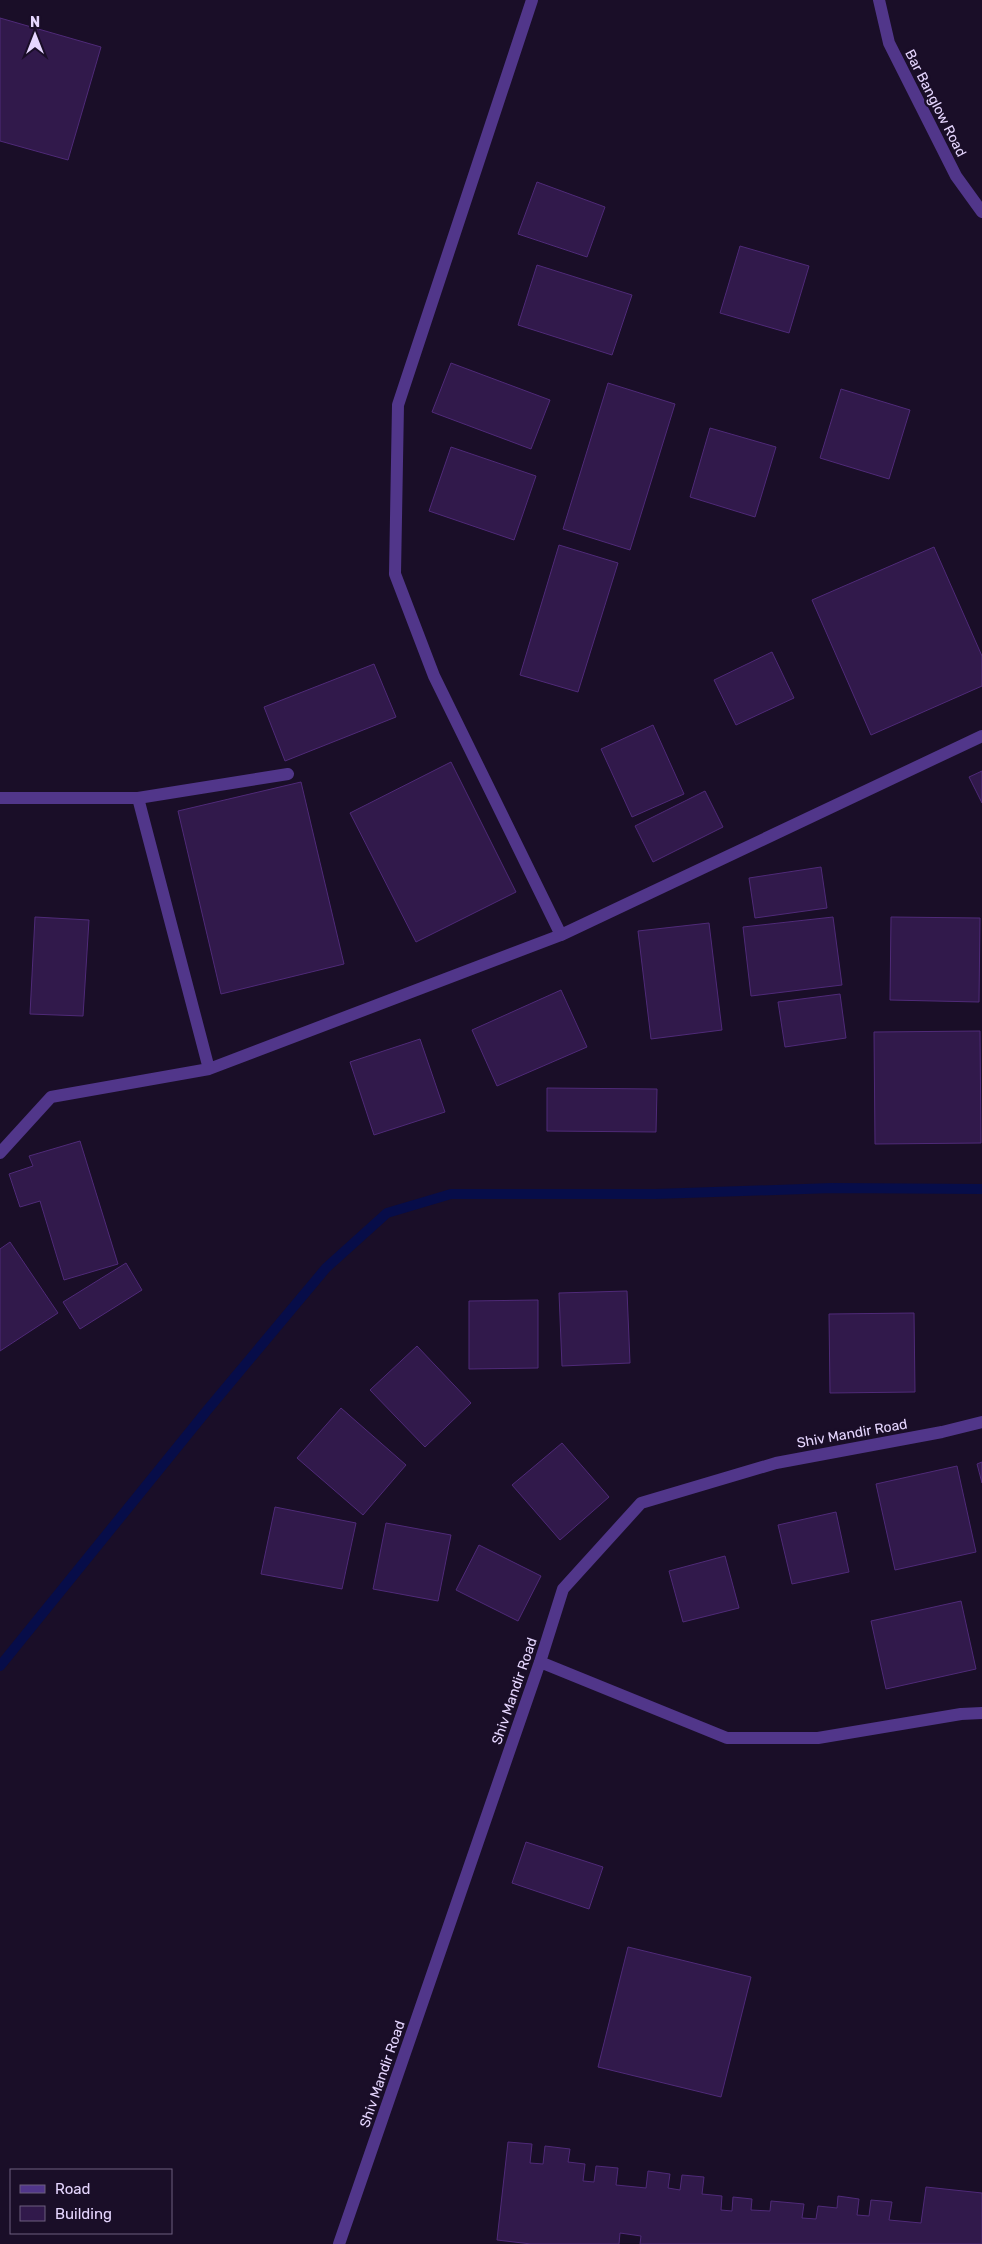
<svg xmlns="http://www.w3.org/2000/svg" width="982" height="2244" viewBox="0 0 982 2244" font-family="Rubik,sans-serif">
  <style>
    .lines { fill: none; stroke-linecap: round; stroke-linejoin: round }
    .stream { stroke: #070d49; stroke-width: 10 }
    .building { fill: #31194b; stroke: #4f2a78 }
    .minor { stroke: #51368a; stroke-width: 12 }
    .labels { text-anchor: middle; stroke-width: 5; stroke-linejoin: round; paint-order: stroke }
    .street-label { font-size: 14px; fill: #e6d6ff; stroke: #1a0e28 }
  </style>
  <rect width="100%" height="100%" fill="#1a0e28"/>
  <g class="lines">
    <!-- stream -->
    <path class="stream" d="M0,1666L209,1408L326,1268L387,1213L451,1194H656L832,1188L982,1189"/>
  </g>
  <!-- building -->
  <path class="building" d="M0,18L101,47L68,160L0,141Z
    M537,182L605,207L587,257L518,234Z
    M740,246L809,266L789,333L720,313Z
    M537,265L632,295L612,355L518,325Z
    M451,363L550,400L531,449L432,412Z
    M608,383L675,404L630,550L563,529Z
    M841,389L910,410L889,479L820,458Z
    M710,428L776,447L755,517L690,497Z
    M451,447L536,476L514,540L429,511Z
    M559,545L618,563L578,692L520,675Z
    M934,547L982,656V686L871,735L812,600Z
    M772,652L794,698L736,725L714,680Z
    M374,664L396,717L285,761L264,707Z
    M653,725L684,794L632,817L601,749Z
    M451,762L516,892L416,942L350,813Z
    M982,771V803L969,777Z
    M301,782L344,964L221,994L178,811Z
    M705,791L723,827L653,862L635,826Z
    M821,867L827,908L755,918L749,878Z
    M35,917L89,920L83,1016L30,1014Z
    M833,917L842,985L751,996L743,927Z
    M891,917L980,918L979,1002L890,1000Z
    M709,923L722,1030L651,1039L638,931Z
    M561,990L587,1047L497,1086L472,1030Z
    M840,994L846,1038L785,1047L778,1002Z
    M980,1031L981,1143L875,1144L874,1032Z
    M420,1039L445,1112L374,1135L350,1062Z
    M547,1088L657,1089L656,1132L547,1131Z
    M80,1141L118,1264L64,1280L40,1201L20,1207L9,1174L33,1166L29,1156Z
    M10,1242L58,1313L0,1351V1249Z
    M126,1263L142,1290L80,1329L63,1302Z
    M627,1291L630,1363L562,1366L559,1293Z
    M538,1300V1368L469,1369V1301Z
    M914,1313L915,1392L830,1393L829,1314Z
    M417,1346L471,1403L425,1447L370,1390Z
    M341,1408L406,1465L363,1515L297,1458Z
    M562,1443L609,1497L560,1540L512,1485Z
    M982,1462V1483L977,1464Z
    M957,1466L976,1552L895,1570L876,1484Z
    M275,1507L356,1523L342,1589L261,1574Z
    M836,1512L849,1572L792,1584L778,1525Z
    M386,1523L451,1535L438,1601L373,1589Z
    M479,1545L541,1576L518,1621L456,1590Z
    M725,1556L739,1608L683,1622L669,1571Z
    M961,1601L976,1669L886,1689L871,1621Z
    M526,1842L603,1867L589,1909L512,1883Z
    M628,1947L751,1977L721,2097L598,2067Z
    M508,2142L532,2144L530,2163L543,2164L545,2146L570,2149L568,2162L585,2164L583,2181L594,2182L596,2166L618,2168L616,2185L646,2188L648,2171L670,2174L668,2188L680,2190L682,2175L704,2177L702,2194L722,2196L721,2210L732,2211L733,2197L752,2199L751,2210L770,2211L771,2201L804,2204L802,2218L816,2219L818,2206L837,2208L838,2196L859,2199L857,2215L869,2216L871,2200L892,2202L889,2220L921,2223L926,2187L982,2193V2244H640L641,2236L620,2233L619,2244H531L497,2240Z"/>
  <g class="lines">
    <!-- minor -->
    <path class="minor" d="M532,0L398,405L395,574L434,676L561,935
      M879,0L889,43L956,176L982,212
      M0,798H138L288,774
      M138,798L209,1069
      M0,1153L51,1097L209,1069L561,935L982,736
      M540,1662L727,1738H818L961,1714L982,1713
      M339,2244L540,1662L563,1589L641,1503L776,1463L942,1432L982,1422"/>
  </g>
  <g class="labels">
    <!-- street labels -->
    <g class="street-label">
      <text transform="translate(936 103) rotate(63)" y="5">Bar Banglow Road</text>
      <text transform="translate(852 1433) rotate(-10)" y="5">Shiv Mandir Road</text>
      <text transform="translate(514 1691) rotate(-71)" y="5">Shiv Mandir Road</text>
      <text transform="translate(382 2074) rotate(-71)" y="5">Shiv Mandir Road</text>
    </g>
  </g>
  <!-- legend -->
  <rect x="10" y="2169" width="162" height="65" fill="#1a0e28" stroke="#6c5e7e"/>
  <rect x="20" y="2185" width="25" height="8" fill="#51368a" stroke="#6c5e7e"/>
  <text x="55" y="2194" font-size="15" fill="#e6d6ff">Road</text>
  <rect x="20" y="2206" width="25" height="15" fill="#31194b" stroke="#6c5e7e"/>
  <text x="55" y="2219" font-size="15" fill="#e6d6ff">Building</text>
  <!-- north arrow -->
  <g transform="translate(35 35)" stroke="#1a0e28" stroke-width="4" paint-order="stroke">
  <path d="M0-4L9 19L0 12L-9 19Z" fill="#e6d6ff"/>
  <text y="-8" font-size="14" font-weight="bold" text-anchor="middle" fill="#e6d6ff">N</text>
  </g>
</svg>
